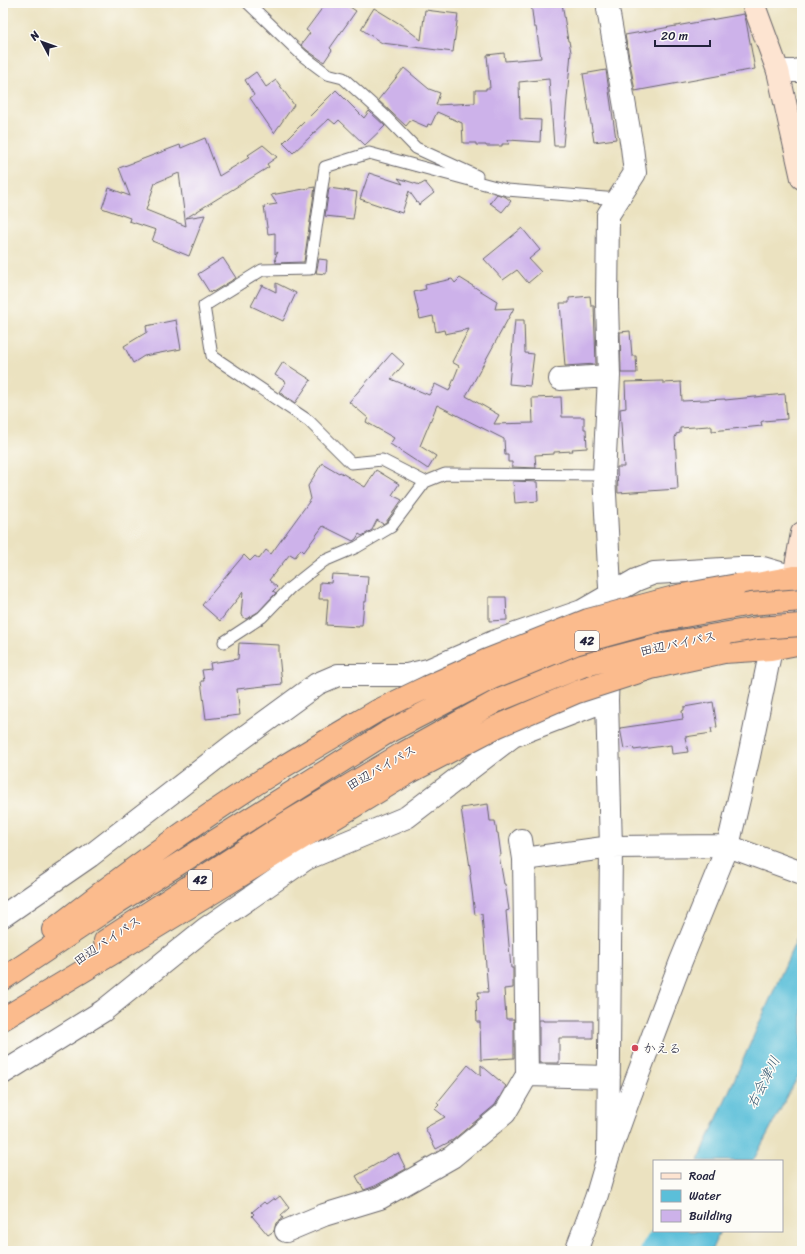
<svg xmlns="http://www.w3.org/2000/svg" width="805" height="1254" viewBox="0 0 805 1254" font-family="Sriracha,'Klee One',sans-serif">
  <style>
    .water { fill: #5bbfd9; stroke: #3e708a }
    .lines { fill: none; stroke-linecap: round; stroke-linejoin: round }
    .river { stroke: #5bbfd9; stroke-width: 33 }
    .building { fill: #cdb2ea; fill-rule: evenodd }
    .lane-casing { stroke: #68656a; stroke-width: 13 }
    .street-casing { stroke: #68656a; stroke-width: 24 }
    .secondary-casing { stroke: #68656a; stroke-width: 24 }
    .highway-casing { stroke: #68656a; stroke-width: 24 }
    .lane { stroke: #fff; stroke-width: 11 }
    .street { stroke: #fff; stroke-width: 22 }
    .secondary { stroke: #fde4d1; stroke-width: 22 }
    .highway { stroke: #fbbb8d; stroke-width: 22 }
    .highway-bridge-casing { stroke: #68656a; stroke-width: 24; stroke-linecap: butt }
    .highway-bridge { stroke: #fbbb8d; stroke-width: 22 }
    .poi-dot { fill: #d1495b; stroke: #fdfcf7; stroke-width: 1.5 }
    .labels { text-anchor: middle; stroke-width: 3; stroke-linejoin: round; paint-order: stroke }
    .shield { fill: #fdfcf7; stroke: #646373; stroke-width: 1 }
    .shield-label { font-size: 12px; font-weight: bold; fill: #22223b }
    .street-label { font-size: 13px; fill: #22223b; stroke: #fdfcf7 }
    .poi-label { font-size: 13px; fill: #22223b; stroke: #fdfcf7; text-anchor: start }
    .water-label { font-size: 14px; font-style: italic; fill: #365972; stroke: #fdfcf7 }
  </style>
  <rect width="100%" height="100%" fill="#fdfcf7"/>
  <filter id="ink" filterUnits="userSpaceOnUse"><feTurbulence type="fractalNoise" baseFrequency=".025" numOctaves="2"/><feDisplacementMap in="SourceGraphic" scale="8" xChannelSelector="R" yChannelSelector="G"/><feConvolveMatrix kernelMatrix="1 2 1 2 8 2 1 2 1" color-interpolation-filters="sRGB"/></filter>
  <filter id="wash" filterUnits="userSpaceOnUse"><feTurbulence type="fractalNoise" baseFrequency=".012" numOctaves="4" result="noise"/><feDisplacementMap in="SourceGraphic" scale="16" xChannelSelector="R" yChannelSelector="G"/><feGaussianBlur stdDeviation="0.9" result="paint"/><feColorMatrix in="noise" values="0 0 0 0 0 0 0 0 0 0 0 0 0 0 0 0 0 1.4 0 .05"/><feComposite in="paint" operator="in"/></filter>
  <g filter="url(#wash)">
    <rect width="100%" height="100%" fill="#ebe2c0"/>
    <!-- water -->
    <path class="water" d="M802,927V1069L753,1161H698Z
      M667,1231H720L711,1251H658Z"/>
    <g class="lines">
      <!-- river -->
      <path class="river" d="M657,1251L672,1231"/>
    </g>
    <g id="blocks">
      <!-- building -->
      <path class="building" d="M326,3H344L356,11L330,48L332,50L324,62L308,51L301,45L310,33L306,30Z
        M531,3H562L568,41H569L571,52L563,146H554L549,79L519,82L520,119L541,120L540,142L508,140L509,144H502V146H486V145H476V143H463L462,123L437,112L431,125L428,124L427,127L411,120L406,126L378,100L404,68L429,89L440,93L436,105L475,103V90H486V88H490L487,55L504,53L505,61L541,58L536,27H534Z
        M374,8L400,24L421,40L425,10L458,14L453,52L382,43L361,29Z
        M744,14L746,21L755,69L635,91L625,35Z
        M606,70L616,139L594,142L583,74Z
        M256,72L266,87L276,80L294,105L274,133L250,98L254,95L245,80Z
        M336,90L364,118L369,111L385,126L365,145L339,120L335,124L329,119L293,153L283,143Z
        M205,138L219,176L250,157L248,155L263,145L277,157L267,164L269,167L186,218L205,215L189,256L152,241L156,230L129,221L130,218L102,208L109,188L130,196L119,168L180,145L181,148ZM179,173L185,219L186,226L146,210L155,183Z
        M369,173L403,184L398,178L420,185L425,182L434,193L419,205L409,191L402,213L360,199Z
        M315,187L304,262L276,263L275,258L278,252L275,254V233L268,234L264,206L277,204L271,195Z
        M329,188L357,192L353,219L325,216Z
        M497,194L506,197L511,201L502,212L490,203Z
        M522,228L540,250L529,259L541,272L528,283L517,270L503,280L484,259Z
        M223,258L236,278L213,292L212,291L210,293L198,274Z
        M319,259L327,260L326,274L316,273Z
        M460,278L497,301L495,309L514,308L466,396L499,415L494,424L533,423L532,398L561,397L562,417H584V429H586L587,448L572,449L573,451L554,452V454L535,455L536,468L512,467V462H508V455H505L504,439L437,405L420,446L436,456L428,469L390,444L394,438L366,422L368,418L349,402L392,353L404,364L391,379L429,395L435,384L449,391L459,366L452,362L469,329L445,334L444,330L436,332L433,316L420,319L414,292L426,289L425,285L452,279L455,283Z
        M276,283L296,293L283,321L251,306L262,285L276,292Z
        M590,296L591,306H594L596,364L565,366L560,303H569V298Z
        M176,320L181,349L144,356L133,363L124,346L147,332L146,326Z
        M515,320H524L525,353L534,354L530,386L509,384Z
        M630,331L632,356H636L637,373H621L620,332Z
        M283,362L311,380L295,403L279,392L286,382L275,375Z
        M663,381V383L681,382L682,401L725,399V400L785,394L787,419L763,421L761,422L762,426L712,431V427L709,426L680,428V433L676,434V436L675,437L678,489L618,493L617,467H624L620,409L626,408L625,382Z
        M322,463L339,473L340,472L365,487L376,470L399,484L392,495L402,500L386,522L383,524L377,520L372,530L362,536L359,534L356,539L353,541L323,526L304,552L301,549L295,557L290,554L269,580L277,587L273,591L276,593L258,612L246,619L241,615L243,592L220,621L202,605L244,555L250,561L255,556L259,559L266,550L271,554L311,499L308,486Z
        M513,481L537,482L538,501L515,503Z
        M332,574L368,576L366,602H364L362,625H359V627L326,625L328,599H319L320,582L331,583Z
        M489,597H506L507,620L489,621Z
        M239,643L279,645V654L282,684L237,689L240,715L206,719L201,681H204L202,670L211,669L210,663L238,659Z
        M713,702L717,727L711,728L712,733L685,737L688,752L672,754L671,745L634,750L633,747L624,749L620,728L683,719L682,711L684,710V707Z
        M488,804L490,821H495L497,833H498L501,855H499L504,884H505L509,910L506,911L511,968H513V988L504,989L506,1019H514V1058L481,1060L480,1022H477L476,1000L479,999L478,992H488L482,914L475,915L470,875L471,874L461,808Z
        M539,1020H543V1021H593V1038H559V1063H539Z
        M468,1065L481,1076V1065L506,1086L495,1105L453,1140L436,1149L425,1128L445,1117L435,1109L439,1105L437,1103Z
        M398,1153L406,1169L375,1186L364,1190L356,1176L394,1154L395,1155Z
        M280,1196L289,1208L281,1215L283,1218L276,1223L274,1231L268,1235L252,1216L254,1214L252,1212L264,1202L266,1204L274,1198L275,1200Z"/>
    </g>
  </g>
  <g filter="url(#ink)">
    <use href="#blocks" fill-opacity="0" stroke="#68656a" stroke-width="1"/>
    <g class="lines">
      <!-- lane casing -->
      <g class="lane-casing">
        <path id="lane" d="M248,3L303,56L327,74L343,78L383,114L416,148L477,176
          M604,475L445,474L425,482L382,460L351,463L309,421L212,356L204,306L262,270L310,269L325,167L369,153L507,190L618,199
          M224,642L262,617L290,588L324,561L357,547L391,527L425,482"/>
      </g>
      <!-- street casing -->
      <g class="street-casing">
        <path id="street" d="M778,71H796L802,69
          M560,379L609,376
          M521,840L524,859
          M3,916L90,856L232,746L317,684L338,675H407L428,670L493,642L582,611L636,580L654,573L740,568H763L794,577
          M3,1073L103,1011L205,929L306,859L407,817L513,736L607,700
          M527,1075L524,859L611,847L728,846L802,873
          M608,1157L611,847L607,700L611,606L604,475L609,376L607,302L608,215L635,173L632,147L608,9V3
          M286,1231L324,1215L380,1198L452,1157L505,1113L527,1075L609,1077
          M576,1251L596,1198L608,1157L630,1096L681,961L728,846L749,756L771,649"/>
      </g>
      <!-- secondary casing -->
      <g class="secondary-casing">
        <path id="secondary" d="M753,3L778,71L802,178
          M772,644L794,577L802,533"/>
      </g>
      <!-- highway casing -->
      <g class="highway-casing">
        <path id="highway" d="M737,585L757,584L794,577H802
          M724,652L771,649L802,643
          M53,930C120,877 190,826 262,780C300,756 338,734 377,711
          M105,941L285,824L400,755
          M3,979L118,902L388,732
          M3,1019L148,932L410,772"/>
      </g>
      <!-- lane -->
      <use href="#lane" class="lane"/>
      <!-- street -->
      <use href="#street" class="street"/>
      <!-- secondary -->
      <use href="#secondary" class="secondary"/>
      <!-- highway -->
      <use href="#highway" class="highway"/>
      <!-- highway-bridge casing -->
      <g class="highway-bridge-casing">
        <path id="highway-bridge" d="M377,711L427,687L485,661L588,620L682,595L737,585
          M388,732L492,678L575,644L662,620L751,604L802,600
          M400,755L497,701L582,666L669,643L757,628L802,625
          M410,772L496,727L577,692L651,668L724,652"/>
      </g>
      <!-- highway-bridge -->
      <use href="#highway-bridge" class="highway-bridge"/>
    </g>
  </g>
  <!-- markers -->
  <circle class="poi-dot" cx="635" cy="1048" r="4"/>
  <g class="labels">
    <!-- shield labels -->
    <g class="shield">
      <rect x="575" y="631" width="24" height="20" rx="3"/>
      <rect x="188" y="870" width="24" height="20" rx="3"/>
    </g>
    <g class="shield-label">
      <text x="587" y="645">42</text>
      <text x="200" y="884">42</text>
    </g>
    <!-- street labels -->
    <g class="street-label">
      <text transform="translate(678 643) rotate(-12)" y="5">田辺バイパス</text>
      <text transform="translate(381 767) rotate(-30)" y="5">田辺バイパス</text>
      <text transform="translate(107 940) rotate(-34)" y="5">田辺バイパス</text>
    </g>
    <!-- poi labels -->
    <g class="poi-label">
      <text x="643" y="1053">かえる</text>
    </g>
    <!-- water labels -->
    <g class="water-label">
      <text transform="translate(763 1082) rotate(-63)" y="5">右会津川</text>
    </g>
  </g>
  <!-- margin -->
  <rect width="805" height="1254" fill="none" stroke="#fdfcf7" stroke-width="16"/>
  <!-- legend -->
  <rect x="653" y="1160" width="130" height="72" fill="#fdfcf7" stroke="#a5a5ac"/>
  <rect x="661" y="1173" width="20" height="6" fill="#fde4d1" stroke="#a5a5ac"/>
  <text x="689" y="1180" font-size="12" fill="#22223b">Road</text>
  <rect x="661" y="1190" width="20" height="12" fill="#5bbfd9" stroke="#a5a5ac"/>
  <text x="689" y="1200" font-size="12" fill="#22223b">Water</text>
  <rect x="661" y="1210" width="20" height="12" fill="#cdb2ea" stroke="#a5a5ac"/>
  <text x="689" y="1220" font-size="12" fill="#22223b">Building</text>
  <!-- north arrow -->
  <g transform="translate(42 42) rotate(311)" stroke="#fdfcf7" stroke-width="3" paint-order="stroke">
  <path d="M0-3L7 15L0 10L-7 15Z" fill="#22223b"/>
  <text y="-6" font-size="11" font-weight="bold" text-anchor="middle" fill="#22223b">N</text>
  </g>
  <!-- scale -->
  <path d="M655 40v6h55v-6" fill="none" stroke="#22223b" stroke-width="2"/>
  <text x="661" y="40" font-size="12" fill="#22223b" stroke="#fdfcf7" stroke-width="3" paint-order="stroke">20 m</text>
</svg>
